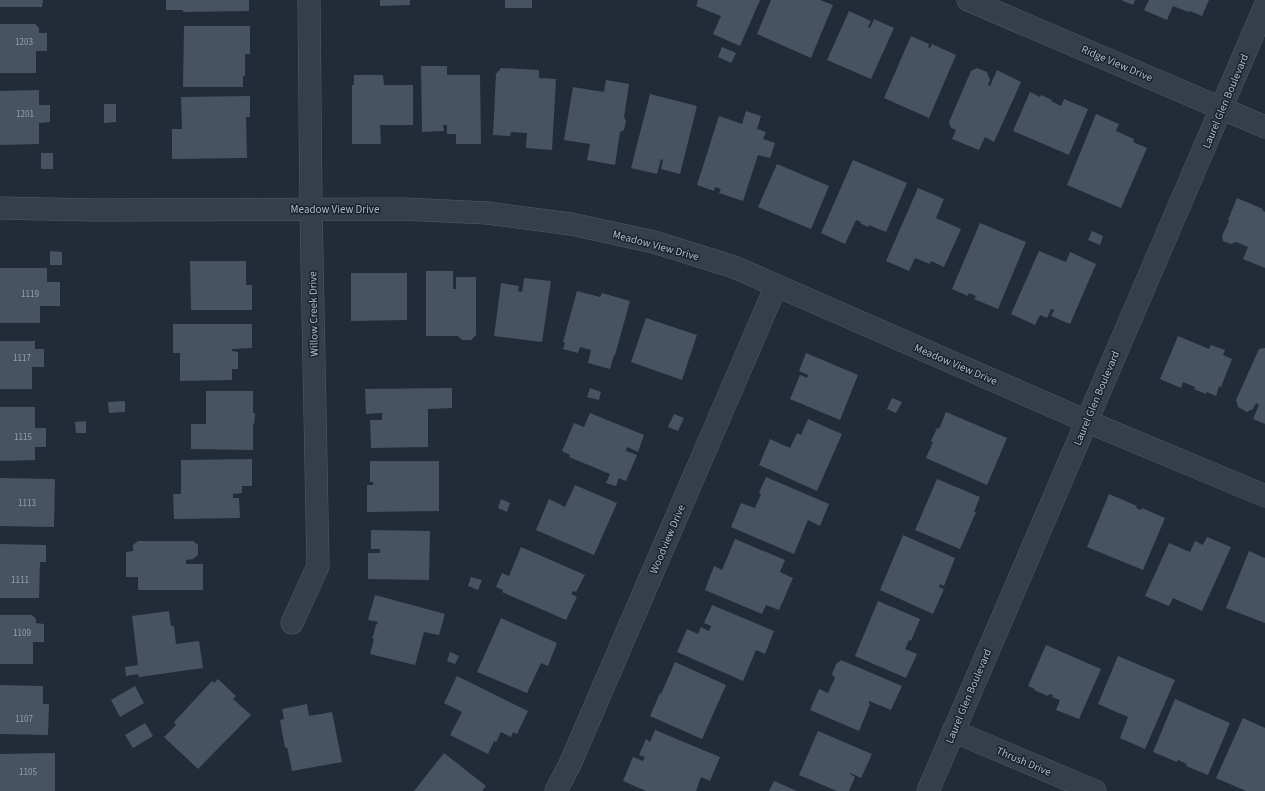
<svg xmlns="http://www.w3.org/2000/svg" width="1265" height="791" viewBox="0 0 1265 791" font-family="'Source Sans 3',sans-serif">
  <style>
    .building { fill: #475362 }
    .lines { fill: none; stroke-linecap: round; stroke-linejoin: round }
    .street-casing { stroke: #525c67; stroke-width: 23 }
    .street { stroke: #353e49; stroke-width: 22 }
    .labels { text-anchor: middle; stroke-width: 3; stroke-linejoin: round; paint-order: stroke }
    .number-label { font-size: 9px; fill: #95a0ac }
    .street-label { font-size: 11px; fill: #afb9c5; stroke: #1a232d }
  </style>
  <rect width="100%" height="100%" fill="#212c38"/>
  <!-- building -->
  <path class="building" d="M0,0H43L42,7H0Z
    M166,0H249V11L183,12V10H166Z
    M380,0H410V5L380,6Z
    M505,0H532V8H505Z
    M698,0H760L740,46L713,34L721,16L696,6Z
    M771,0H820L833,5L811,58L757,34Z
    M1121,0H1135L1133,5Z
    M1149,0H1209L1202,16L1190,11L1188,12L1173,6L1167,20L1144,10Z
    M849,11L871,21L868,27L870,28L874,19L894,28L871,79L827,60Z
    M0,24H35L39,28V33H47V51H36V73H0Z
    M184,26H250V54H245V76H243V87H183Z
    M911,36L929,44L928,47L930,48L932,44L956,55L929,118L884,98Z
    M722,47L736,53L731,63L718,57Z
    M421,66H447V75H480L481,144H456V134H447V125H443L444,131L422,132Z
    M501,68L539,70V78L556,79L552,150L526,148L527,133L511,132L510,136L493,135L496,74Z
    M977,68L987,72L990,80L988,85L990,86L997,70L1021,82L994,142L985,137L979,150L952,139L956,130L951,128L949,122L971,71Z
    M354,75H383L384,85H413V125H380L381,144H352V85H354Z
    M606,80L629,84L624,117L626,121L624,130L620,132L615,165L587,160L590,144L564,140L573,87L604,92Z
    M39,90V105H50V122L39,123V144L0,145V91Z
    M1030,92L1040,97L1041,95L1052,100L1051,101L1061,106L1064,99L1088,109L1069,155L1013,131Z
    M650,94L697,106L680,174L661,169L663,160L661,159L657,174L631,168Z
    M250,96V117H246L247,158L172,159V129H182L181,97Z
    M104,104H116V122L104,123Z
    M746,111L761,116L757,129L766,132L763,139L775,143L770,158L758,155L743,201L719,193L721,189L715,187L714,191L697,185L719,116L742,124Z
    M1096,114L1119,124L1116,131L1134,139L1133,142L1147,148L1121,208L1067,185Z
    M41,153H53V169H41Z
    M853,160L907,183L886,232L869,225L868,227L860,223L861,222L856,220L845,244L821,233Z
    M777,164L829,186L811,229L758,207Z
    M918,188L944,199L936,218L961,229L944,267L931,261L930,264L915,258L909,271L886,261Z
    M1237,198L1263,209L1262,210L1265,212V268L1243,259L1248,247L1236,242L1231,244L1223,241L1222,236L1229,221L1228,220Z
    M980,223L1026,242L998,309L974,299L976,296L969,293L968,296L952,289Z
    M1092,231L1103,236L1100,245L1088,240Z
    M50,251L62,252V265H50Z
    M1039,251L1066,262L1070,252L1096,264L1070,324L1051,316L1054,310L1051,309L1047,318L1040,315L1035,325L1011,314Z
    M190,261H246V285H252V310H191Z
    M0,268H47V282H60V306H40V323H0Z
    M426,271H453V289H456V277H476V335L471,340H462L458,336H426Z
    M351,273H407V320L351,321Z
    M524,278L551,281L542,342L494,336L501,283L519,286L518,291L522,292Z
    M577,291L600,297L602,293L630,301L615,355H614L610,369L588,363L591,350L580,347L578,353L563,349L565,343L563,342Z
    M646,318L697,335L682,380L631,362Z
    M173,324H252V348L232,349V351L238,352V369H232V380L180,381V353H173Z
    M1178,336L1209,349L1211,345L1225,350L1223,355L1232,359L1221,387L1219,386L1216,396L1207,392L1206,394L1194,389L1195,387L1183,382L1181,388L1160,379Z
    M0,341H35V349H44V367H32V389H0Z
    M1263,348H1265V424L1253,419L1259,405L1256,403L1253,409L1247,412L1238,407L1236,400L1259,349Z
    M806,353L858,375L840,420L790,399L800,375L807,378L808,375L799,371Z
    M452,388V408L428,409V447L371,448L370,420H382V413L366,414L365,389Z
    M590,388L601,392L599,400L587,397Z
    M206,391H253V413H255L254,424H253V450L191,449V424H206Z
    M892,398L902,402L896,413L887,409Z
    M125,401V412L109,413L108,402Z
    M0,407H35V428H46V447H35V460L0,461Z
    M946,412L1007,438L987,485L926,458L933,442L931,441L937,428L939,429Z
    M590,413L644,435L638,452L627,447L626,451L637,455L626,481L619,478L616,486L606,483L610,474L569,457L570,455L562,451L574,423L584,427Z
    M674,414L684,418L678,431L668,427Z
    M808,419L842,434L817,491L759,465L770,439L790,448L797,433L801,435Z
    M86,421V433H76L75,422Z
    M252,459V486H242V493L233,494V498H239L240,518L174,519L173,494H181V460Z
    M370,461H439V511L367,512V485H373V482H370Z
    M766,477L829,504L820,526L808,520L794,554L731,527L741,503L755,508L761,494L759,493Z
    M0,478L55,479L54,527L0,526Z
    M937,479L980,497L974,512H976L960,549L915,530Z
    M575,485L617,503L594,555L536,530L549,499L565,507Z
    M1109,494L1137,506L1136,508L1141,510L1142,508L1165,518L1143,570L1087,547Z
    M501,499L510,503L507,512L498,508Z
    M371,530L430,531L429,580L368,579V553H380V549H371Z
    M903,535L955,558L944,586L940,584L939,587L944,589L933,614L880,590Z
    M1207,537L1231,547L1202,611L1173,598L1169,606L1145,596L1169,543L1190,552L1195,541L1203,545Z
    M735,539L785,560L780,572L793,578L779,610L766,605L762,614L705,590L714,566L722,570Z
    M138,541H193L198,545V555L193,559L186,560V564H203V590H138V577H126V552L133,551V545Z
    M0,544L46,545V562H40L39,598H0Z
    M521,547L585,575L576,592L573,591L571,594L577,597L566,620L502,592L503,590L496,587L502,573L509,576Z
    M1249,551L1265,558V623L1226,608Z
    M471,577L482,580L478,590L468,586Z
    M375,595L445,614L439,635L424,632L415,665L370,654L374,639L372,638L374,633L376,624L377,625L378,622L368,620Z
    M878,601L920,619L911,641L909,640L905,649L917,654L906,678L855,656Z
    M712,605L774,631L765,654L756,650L743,681L677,652L687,629L698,634L701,627L709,631L711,626L704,623Z
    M169,611L171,626H174L176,644L199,641L203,668L139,677L138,674L126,676L125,667L138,665L132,616Z
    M0,615H32L36,619V623L44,624V642H33V664H0Z
    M501,618L557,643L548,666L541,663L527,693L477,672Z
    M1046,645L1101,669L1079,719L1056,710L1060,700L1052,697L1053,695L1049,694L1048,696L1034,690L1035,689L1028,686Z
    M450,652L459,656L455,664L447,661Z
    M1118,656L1175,680L1145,749L1120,738L1128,717L1098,704Z
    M841,660L902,686L891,710L869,701V703L870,704L859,731L810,710L819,689L828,693L835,678L832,674L836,664Z
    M675,662L726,685L702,739L650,716L660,693L661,694Z
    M457,676L528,711L517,734L513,732L511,737L501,732L496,742L494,741L488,754L450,735L462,712L444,703Z
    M218,679L236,696L233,699L251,715L198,769L164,737L176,725L174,722L212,681L214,683Z
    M0,685L43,686V704H49L48,735L0,734Z
    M135,686L144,703L120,717L111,700Z
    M1175,699L1230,723L1208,775L1186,766L1187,764L1178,760L1177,762L1153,752Z
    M307,704L309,716L332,712L342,762L292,771L287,747L285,748L280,720L284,719L282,709Z
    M1243,718L1265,728V791H1246L1216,778Z
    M145,723L153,736L133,748L125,735Z
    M655,730L720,757L710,781L701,777L696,791H646L623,781L633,757L643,761L645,757L639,755L646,739L650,742Z
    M818,731L872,754L861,778L850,773V774L855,777L849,791H837L799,775Z
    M55,753V791H0V754Z
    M444,753L486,786L482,791H414Z
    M774,781L797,791H769Z"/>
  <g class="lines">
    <!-- street casing -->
    <g class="street-casing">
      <path id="street" d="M968,0L1265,127
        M0,208L94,210L403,209L487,213L571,224L654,242L734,267L1086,421L1265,496
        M292,623L318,566L311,209L309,0
        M953,731L1095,791
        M556,791L570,764L776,286
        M928,791L1265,6"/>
    </g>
    <!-- street -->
    <use href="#street" class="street"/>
  </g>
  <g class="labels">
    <!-- number labels -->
    <g class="number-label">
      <text x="24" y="45">1203</text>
      <text x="25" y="117">1201</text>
      <text x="30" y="297">1119</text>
      <text x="22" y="361">1117</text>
      <text x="23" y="440">1115</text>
      <text x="27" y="506">1113</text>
      <text x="20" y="583">1111</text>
      <text x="22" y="636">1109</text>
      <text x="24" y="722">1107</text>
      <text x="28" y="775">1105</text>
    </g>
    <!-- street labels -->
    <g class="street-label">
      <text transform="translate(1117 63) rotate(23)" y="4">Ridge View Drive</text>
      <text transform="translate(1225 101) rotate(-67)" y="4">Laurel Glen Boulevard</text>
      <text x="335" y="213">Meadow View Drive</text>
      <text transform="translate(656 245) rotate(15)" y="4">Meadow View Drive</text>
      <text transform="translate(313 314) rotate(-91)" y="4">Willow Creek Drive</text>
      <text transform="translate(956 364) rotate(23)" y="4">Meadow View Drive</text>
      <text transform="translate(1096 398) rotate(-67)" y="4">Laurel Glen Boulevard</text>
      <text transform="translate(667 539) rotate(-67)" y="4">Woodview Drive</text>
      <text transform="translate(968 696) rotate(-67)" y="4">Laurel Glen Boulevard</text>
      <text transform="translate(1024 761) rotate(23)" y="4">Thrush Drive</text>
    </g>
  </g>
</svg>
